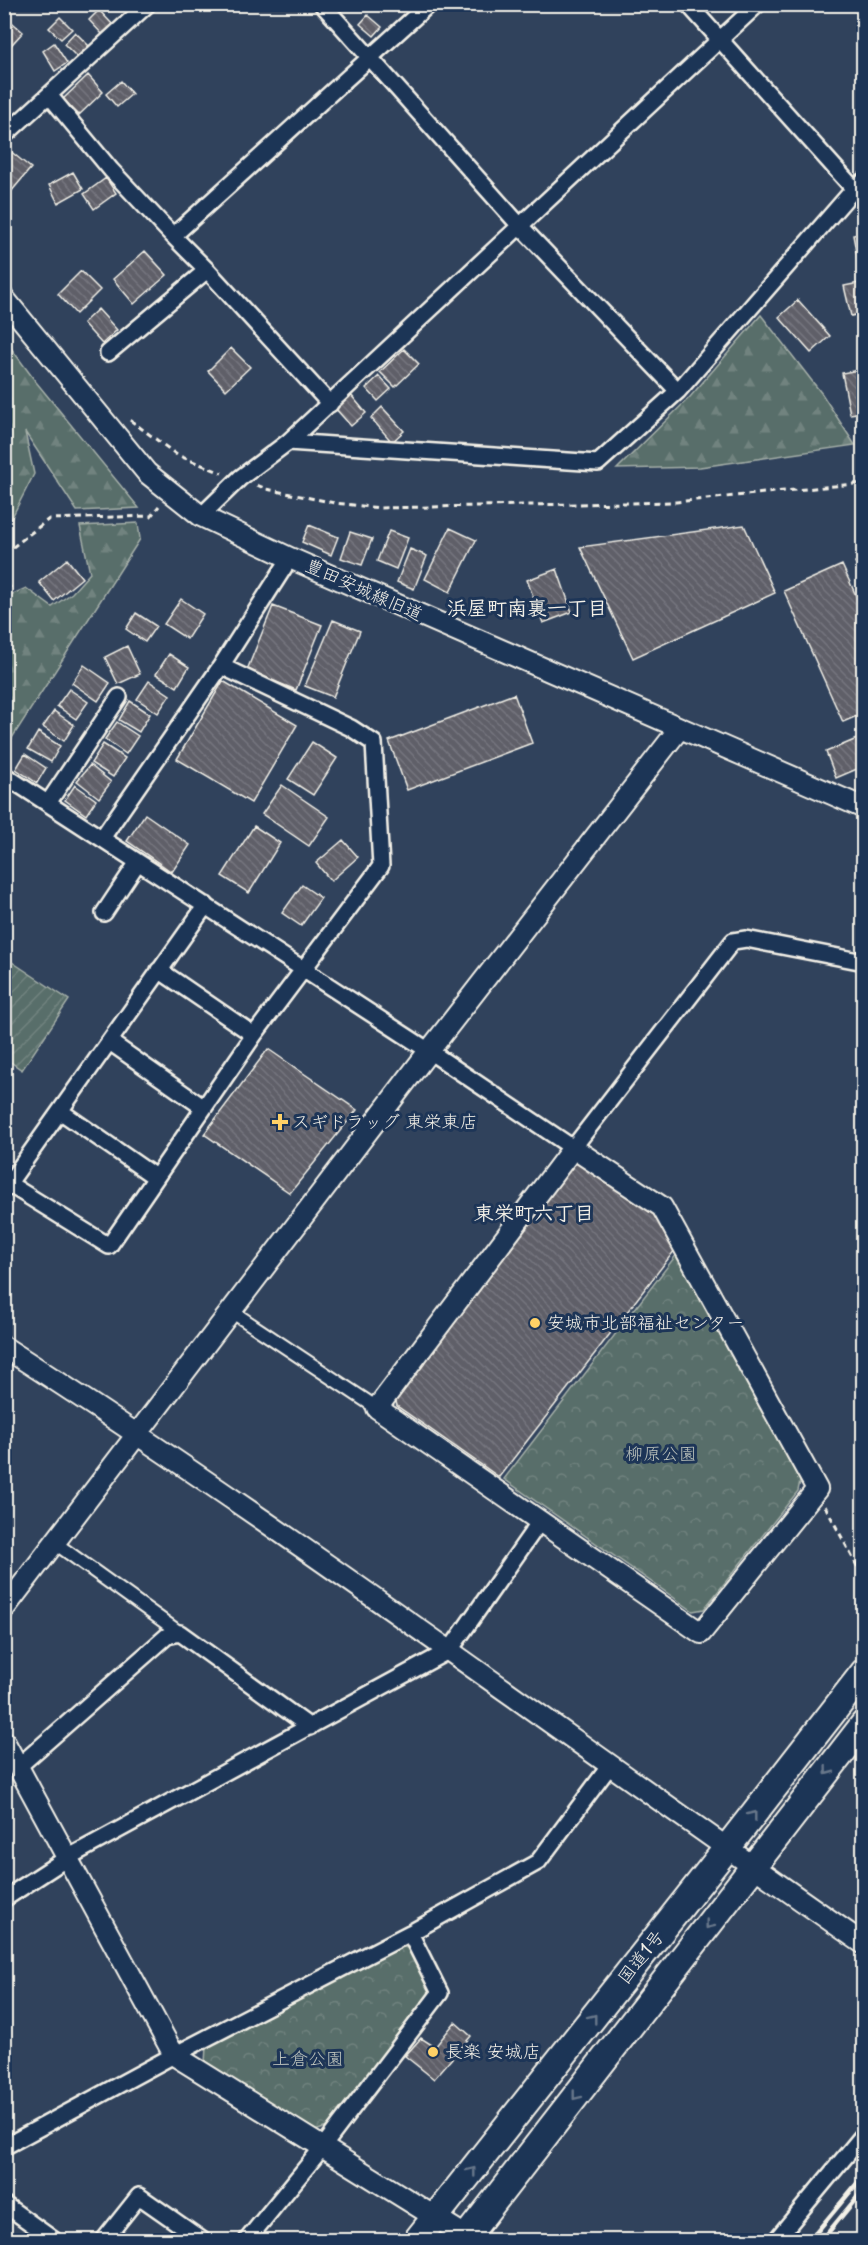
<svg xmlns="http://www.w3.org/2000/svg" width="868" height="2245" viewBox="0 0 868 2245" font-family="'Playpen Sans','Klee One',sans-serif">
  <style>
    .forest { fill: url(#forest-firs); stroke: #a6b0a9; stroke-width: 1.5 }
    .park { fill: url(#park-crowns); stroke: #a6b0a9; stroke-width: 1.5 }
    .garden { fill: url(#garden-furrows); stroke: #a6b0a9; stroke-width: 1.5 }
    .building { fill: url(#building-back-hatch); stroke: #f4f1e8; stroke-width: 1.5 }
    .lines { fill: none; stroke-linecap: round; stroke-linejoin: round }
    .pedestrian-casing { stroke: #f4f1e8; stroke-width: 16 }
    .minor-casing { stroke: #f4f1e8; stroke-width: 20 }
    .tertiary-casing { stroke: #f4f1e8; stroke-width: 24 }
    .trunk-casing { stroke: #f4f1e8; stroke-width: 30 }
    .path { stroke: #f4f1e8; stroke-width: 3; stroke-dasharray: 6 4.5; stroke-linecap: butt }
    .pedestrian { stroke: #1d3557; stroke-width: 12 }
    .minor { stroke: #1d3557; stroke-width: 15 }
    .tertiary { stroke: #1d3557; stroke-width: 20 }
    .trunk { stroke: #1d3557; stroke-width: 26 }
    .rail { stroke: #f4f1e8; stroke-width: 4.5 }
    .oneway { stroke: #68778a }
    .poi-dot { fill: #ffd166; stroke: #1d3557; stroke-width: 2 }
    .labels { text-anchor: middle; stroke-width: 6; stroke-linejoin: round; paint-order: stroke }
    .street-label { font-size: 18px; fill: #f4f1e8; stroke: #1d3557 }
    .poi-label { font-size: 18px; fill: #f4f1e8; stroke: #1d3557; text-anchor: start }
    .park-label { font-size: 18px; fill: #bdc3bc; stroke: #1d3557 }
    .neighbourhood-label { font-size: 20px; font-weight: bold; fill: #f4f1e8; stroke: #1d3557 }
  </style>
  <defs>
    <pattern id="forest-firs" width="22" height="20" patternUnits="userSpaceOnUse" patternTransform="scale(1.5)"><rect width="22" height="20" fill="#586e6a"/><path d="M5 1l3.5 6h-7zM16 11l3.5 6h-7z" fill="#71837f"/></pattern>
    <pattern id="park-crowns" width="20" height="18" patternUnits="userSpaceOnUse" patternTransform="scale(1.5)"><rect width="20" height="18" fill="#586e6a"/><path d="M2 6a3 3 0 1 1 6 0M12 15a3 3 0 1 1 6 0" fill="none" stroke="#71837f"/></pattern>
    <pattern id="garden-furrows" width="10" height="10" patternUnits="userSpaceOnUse" patternTransform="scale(1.5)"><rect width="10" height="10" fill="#586e6a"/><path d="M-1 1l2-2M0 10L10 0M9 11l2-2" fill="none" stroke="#71837f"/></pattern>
    <pattern id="building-back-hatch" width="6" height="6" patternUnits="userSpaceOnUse" patternTransform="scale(1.5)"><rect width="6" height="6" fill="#5e5f68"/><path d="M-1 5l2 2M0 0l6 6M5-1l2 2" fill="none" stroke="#76767e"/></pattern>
  </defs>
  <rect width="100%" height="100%" fill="#30425c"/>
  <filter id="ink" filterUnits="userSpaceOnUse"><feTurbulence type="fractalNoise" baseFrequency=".0167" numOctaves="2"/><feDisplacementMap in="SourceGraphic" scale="12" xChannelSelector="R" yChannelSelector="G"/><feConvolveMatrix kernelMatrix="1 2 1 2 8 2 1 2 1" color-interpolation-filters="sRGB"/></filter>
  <g filter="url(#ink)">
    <!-- forest -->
    <path class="forest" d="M761,315L822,394L855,445L700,467L617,469L690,397Z
      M5,340L36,382L139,508L77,511L25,432L34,474L11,519L5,513Z
      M138,523L140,539L5,749V600L8,596L26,588L52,607L72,593L90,573L80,526Z"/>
    <!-- park -->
    <path class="park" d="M677,1254L800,1481L798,1491L704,1609L693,1611L504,1479Z
      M399,1946L408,1948L429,1988L428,1997L327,2127L315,2131L205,2063L206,2047Z"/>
    <!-- garden -->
    <path class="garden" d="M12,962L69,1000L22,1070L5,1058V973Z"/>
    <!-- building -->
    <path class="building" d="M77,4H90L81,10Z
      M99,10L113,25L103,35L89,20Z
      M368,15L382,27L374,36L360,24Z
      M6,17L23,32L4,53V19Z
      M60,17L72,29L61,39L49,28Z
      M75,32L89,46L77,57L64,44Z
      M54,43L67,63L55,71L43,51Z
      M88,75L103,92L79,115L63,99Z
      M121,81L132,94L117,107L106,94Z
      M9,150L31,168L5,199L4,154Z
      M73,172L83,189L58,203L49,185Z
      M106,178L116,193L94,209L84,194Z
      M864,233V272H860L853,235Z
      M145,251L167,275L134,304L113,279Z
      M81,271L100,290L76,314L58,294Z
      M864,282V313L851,316L844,286Z
      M798,300L830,336L811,353L779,317Z
      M98,309L117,330L102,344L83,323Z
      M231,348L250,367L226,390L208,371Z
      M404,349L419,364L395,387L380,372Z
      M864,369V412L850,414L842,373Z
      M379,376L391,389L378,401L366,388Z
      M351,395L366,413L351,426L335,408Z
      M382,407L404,431L392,442L371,418Z
      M309,525L338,537L331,555L302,542Z
      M744,525L775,593L633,658L580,547Z
      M450,528L476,540L450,592L425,579Z
      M389,531L408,538L396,569L377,561Z
      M350,532L372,539L362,565L341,558Z
      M410,549L427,556L414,589L397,582Z
      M864,558V581L855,562Z
      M67,559L82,578L54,601L39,582Z
      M842,565L864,613V713L843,722L784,591Z
      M557,569L572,612L543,623L527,580Z
      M4,578L11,587L4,591Z
      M181,599L203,614L187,639L164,624Z
      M273,606L322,625L296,690L247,670Z
      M136,613L156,626L145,642L126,629Z
      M333,620L360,631L333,697L305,686Z
      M127,646L140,674L118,684L105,657Z
      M169,654L189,667L177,687L156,674Z
      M84,665L110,683L98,701L72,683Z
      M149,681L170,695L158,713L137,699Z
      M223,681L297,725L251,803L177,759Z
      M69,689L88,702L76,719L57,706Z
      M514,694L532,743L407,790L389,741Z
      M130,701L150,714L139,732L119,720Z
      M54,711L74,725L64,741L43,727Z
      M117,722L138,736L126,754L105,739Z
      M38,732L60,746L51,762L28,749Z
      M864,736V766L836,778L826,752Z
      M312,742L337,758L313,795L288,779Z
      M103,744L125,758L113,777L91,763Z
      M25,754L46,768L37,783L16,769Z
      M90,765L111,782L99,798L77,781Z
      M75,785L96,800L86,815L65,800Z
      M282,785L329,817L309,846L262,814Z
      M145,814L190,845L172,872L127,841Z
      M254,826L280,843L249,893L222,876Z
      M343,840L358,857L331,881L316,863Z
      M302,885L321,898L301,926L282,913Z
      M268,1049L357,1110L290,1193L204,1134Z
      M573,1163H581L655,1212L675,1250L499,1477L397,1406L395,1397Z
      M455,2022L471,2036L434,2079L405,2056L421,2038L435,2047Z"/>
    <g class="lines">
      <!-- pedestrian casing -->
      <g class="pedestrian-casing">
        <path id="pedestrian" d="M231,1311L377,1408
          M55,1543L180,1633"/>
      </g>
      <!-- minor casing -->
      <g class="minor-casing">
        <path id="minor" d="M322,4L521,227L678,391
          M688,4L854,189
          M49,95L111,170L173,236
          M4,136L148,4
          M207,270L330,404
          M108,353L207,270L173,236L429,4
          M288,442L598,463L678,391L854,189L864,181
          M201,516L240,478L288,442L758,4
          M4,775L429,1051L573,1148L733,941L746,939L864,962
          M48,803L119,697
          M102,838L221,666L290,558
          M104,913L138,862
          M159,970L254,1035
          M110,1042L204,1108
          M60,1111L155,1177
          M4,1181L109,1246L254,1035L381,866L374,743L351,728L221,666
          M4,1190L206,905
          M19,1766L167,1636L180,1633L310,1727
          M4,1899L67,1858L450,1650L541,1520
          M4,2147L174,2055L410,1933L538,1862L611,1764
          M4,2204L54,2240
          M104,2240L139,2196L202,2240
          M247,2240L322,2148L440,1993L410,1933
          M776,2240L864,2134"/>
      </g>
      <!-- tertiary casing -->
      <g class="tertiary-casing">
        <path id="tertiary" d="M4,298L147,473L201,516L290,558L864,808
          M573,1148L662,1207L817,1489L701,1633L377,1408Z
          M4,1347C298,1536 577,1745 864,1944
          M4,1609L429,1051L679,729
          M4,1741L174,2055L472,2240"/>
      </g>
      <!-- trunk casing -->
      <g class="trunk-casing">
        <path id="trunk" d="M417,2240L727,1848L864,1672
          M464,2240L864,1724"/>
      </g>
      <!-- path -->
      <path class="path" d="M4,273L11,281
        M130,420L177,455L222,473
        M257,485L266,489L335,503L380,508L676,502L864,483
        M4,554L49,519L151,516L159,506
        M825,1506L864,1579
        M857,2240L864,2232"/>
      <!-- pedestrian -->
      <use href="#pedestrian" class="pedestrian"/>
      <!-- minor -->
      <use href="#minor" class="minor"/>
      <!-- tertiary -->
      <use href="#tertiary" class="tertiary"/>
      <!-- trunk -->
      <use href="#trunk" class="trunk"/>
      <!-- rail -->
      <path class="rail" d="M810,2240L864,2175
        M822,2240L864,2189"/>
    </g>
    <!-- one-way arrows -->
    <defs><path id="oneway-chevron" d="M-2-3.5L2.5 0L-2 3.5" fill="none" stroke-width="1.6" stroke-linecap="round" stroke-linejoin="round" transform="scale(1.5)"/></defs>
    <g class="oneway">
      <use href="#oneway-chevron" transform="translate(828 1771) rotate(127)"/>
      <use href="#oneway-chevron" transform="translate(753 1815) rotate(-52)"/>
      <use href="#oneway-chevron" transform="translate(709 1925) rotate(128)"/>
      <use href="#oneway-chevron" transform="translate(593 2018) rotate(-52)"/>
      <use href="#oneway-chevron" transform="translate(576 2096) rotate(128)"/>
      <use href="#oneway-chevron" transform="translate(472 2171) rotate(-52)"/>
    </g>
  </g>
  <!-- markers -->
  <g class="poi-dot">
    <path d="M277 1113h6v6h6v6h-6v6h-6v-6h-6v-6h6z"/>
    <circle cx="535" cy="1323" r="6"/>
    <circle cx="433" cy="2052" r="6"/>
  </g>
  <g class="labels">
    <!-- street labels -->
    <g class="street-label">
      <text transform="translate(364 590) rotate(24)" y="6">豊田安城線旧道</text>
      <text transform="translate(641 1957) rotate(-52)" y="6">国道1号</text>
    </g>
    <!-- poi labels -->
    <g class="poi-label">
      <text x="292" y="1128">スギドラッグ 東栄東店</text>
      <text x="547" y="1329">安城市北部福祉センター</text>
      <text x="445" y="2058">長楽 安城店</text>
    </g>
    <!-- park labels -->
    <g class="park-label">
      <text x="661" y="1460">柳原公園</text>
      <text x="308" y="2065">上倉公園</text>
    </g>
    <!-- neighbourhood labels -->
    <g class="neighbourhood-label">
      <text x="527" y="615">浜屋町南裏一丁目</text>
      <text x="534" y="1220">東栄町六丁目</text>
    </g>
  </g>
  <!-- margin -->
  <rect width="868" height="2245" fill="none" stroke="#1d3557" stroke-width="24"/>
  <rect x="12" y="12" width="844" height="2221" fill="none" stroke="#f4f1e8" stroke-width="2" filter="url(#ink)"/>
</svg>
